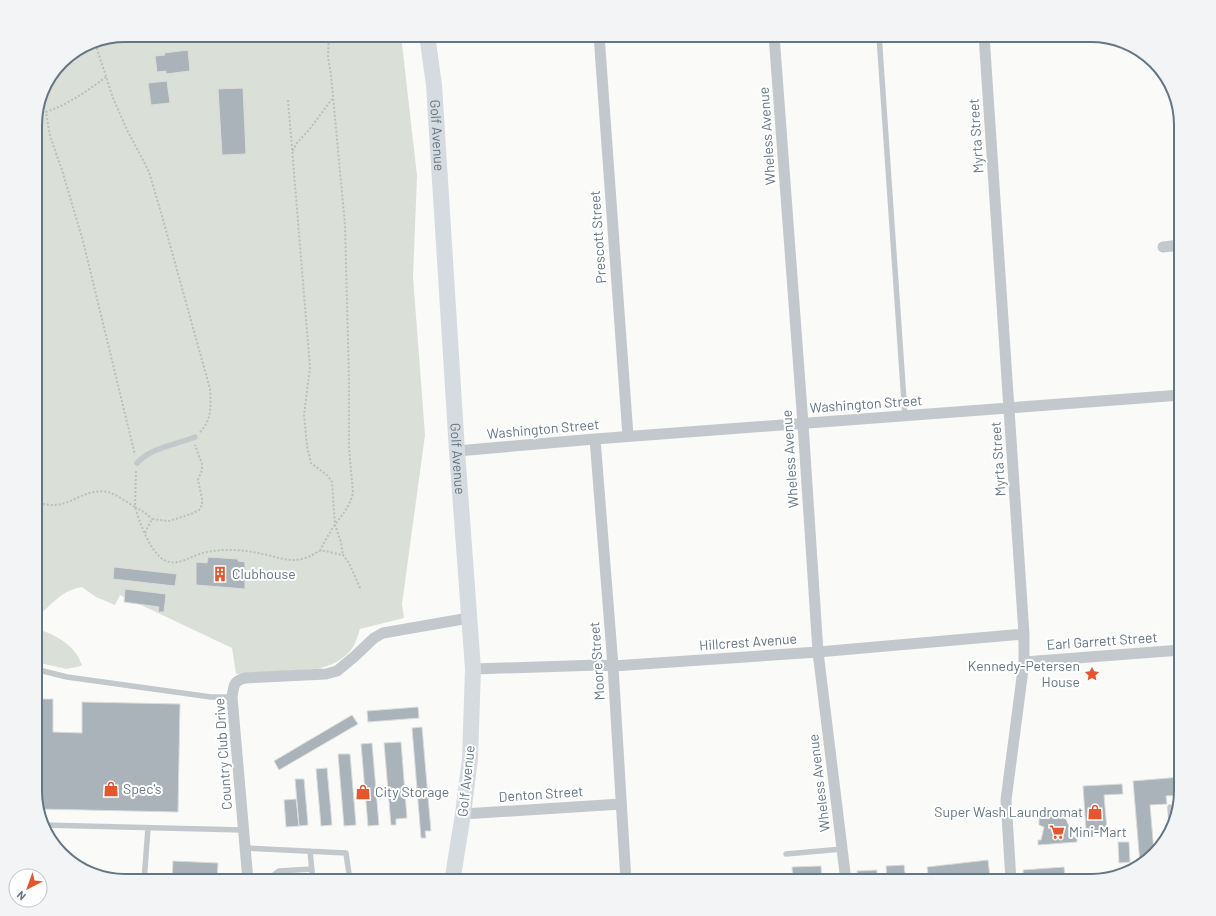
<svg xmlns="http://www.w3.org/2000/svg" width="1216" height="916" viewBox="0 0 1216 916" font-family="Barlow,sans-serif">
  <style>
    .green { fill: #dadfd7 }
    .building { fill: #aab3b9; stroke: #dcdcda }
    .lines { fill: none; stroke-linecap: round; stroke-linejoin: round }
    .path { stroke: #bbbfc2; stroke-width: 2; stroke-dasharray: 2 2; stroke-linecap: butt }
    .service { stroke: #c3c8cc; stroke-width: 5.5 }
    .minor { stroke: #c3c8cc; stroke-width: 11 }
    .secondary { stroke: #d6dbdf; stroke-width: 16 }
    .labels { text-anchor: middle; stroke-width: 4; stroke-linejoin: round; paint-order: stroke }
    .street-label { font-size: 14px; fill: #657683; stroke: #fff }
    .poi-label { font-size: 14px; fill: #657683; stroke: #fff; text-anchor: start }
    .rim { fill: none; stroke: #657683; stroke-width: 2 }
  </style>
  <rect width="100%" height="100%" fill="#fafaf8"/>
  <!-- green -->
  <path class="green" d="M125,35H401L417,176L413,277L425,435L402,604L404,618L360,629C358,635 356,642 353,647C346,659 330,666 317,669L236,674L232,648L120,595L115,605L96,597L82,587C59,591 53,605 35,618V119L44,85L66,58L91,42Z
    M35,628C50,633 64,639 74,651C78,655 80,661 82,665C77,668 72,667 67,669L35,662Z"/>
  <!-- building -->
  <path class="building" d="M188,50L190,71L166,74V71L157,72L155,56L165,55L164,53Z
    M167,81L170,103L151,105L148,83Z
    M243,88L246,154L222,155L218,89Z
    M208,557L238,559V561L245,562V589L196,585V562L207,563Z
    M114,567L177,574L175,586L113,579Z
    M125,589L166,594L164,612H158L159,607L124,602Z
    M35,699H53V732L82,733V702L180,704L178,812L39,809L35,796Z
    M418,707L419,718L368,722L367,711Z
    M352,715L358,724L279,770L274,761Z
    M422,727L431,831H425L426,838H421L412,728Z
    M401,742L407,818L396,819V825H391L384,743Z
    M372,743L379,825L368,826L361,744Z
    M338,754H350L356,825L344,826Z
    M327,768L332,825L321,826L316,769Z
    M1181,777V791L1180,795L1166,796L1167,804L1150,805L1154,852L1140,864L1133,781Z
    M295,779H304L308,825L299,826Z
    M1122,784L1123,794L1104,795L1107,830L1086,831L1083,786Z
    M296,799L299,826L286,827L284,800Z
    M1065,812V817L1074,837H1077V842L1038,845V840H1041L1044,827L1039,825V813Z
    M1118,842H1129L1130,862L1119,863Z
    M988,860L990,877L954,881H929L927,867Z
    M173,861L218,863L217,881H172Z
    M904,865L906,881H887L886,866Z
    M821,866L822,881H793L792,867Z
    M1064,867L1065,878L1024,880L1023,870Z
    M877,870V881H858L857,871Z"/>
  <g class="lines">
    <!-- path -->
    <path class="path" d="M97,40V49L113,98L127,130L142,158L149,172L162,216L210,389C211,405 212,420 200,432
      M106,77C87,91 69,104 46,112L50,136L62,170L83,241L135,455
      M288,100L310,367L304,415L307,446L311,463L328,476L332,482L335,525L341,542L343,555
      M37,113L46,112
      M293,151L296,144L309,130L332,99
      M136,471L135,507L144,512L152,519
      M35,502C41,504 48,505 54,505C72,505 85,488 108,492C116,494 128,503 135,507C139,521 150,552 164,560C178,568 193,554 207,552C227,548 247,550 267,555C276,557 284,560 294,560C299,560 306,558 311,556C314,554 317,552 319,551C326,550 336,554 343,555L349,563L361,590
      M145,533L152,519L169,521L191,514L199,510L202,505V498L198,480L202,470V464L195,445
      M320,551C324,542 329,534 334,526C342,515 350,506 353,493L349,448V379L345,225L331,75L328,57L329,35"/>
    <!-- service -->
    <path class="service" d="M879,35L905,416
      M137,463C152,447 175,445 195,437
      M35,669L67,677L211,697H232
      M1170,807L1171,821
      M43,825L243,830
      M245,848L346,853L350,881
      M310,851L313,881
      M786,854L842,849
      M144,881L148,828
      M269,881V879L279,871L312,869"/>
    <!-- minor -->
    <path class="minor" d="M599,35L628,436
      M774,35L803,424L818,652L846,881
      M984,35L1024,634V662L1006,800L1011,881
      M1163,247L1181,245
      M595,439L613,666L626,881
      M457,451L595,439L1181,395
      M1024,662L1181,650
      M473,669L599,665L613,666L818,652L1024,634
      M463,814L621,804
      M248,881L232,697C234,686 233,681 245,678L326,674L337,671L354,657L374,638L383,633L469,618"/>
    <!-- secondary -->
    <path class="secondary" id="s1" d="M427,35L434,85L457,451L473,669L470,759L463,814L454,870L453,881"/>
  </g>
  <!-- icons -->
  <defs>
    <g id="building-bare" transform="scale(1.2)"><path d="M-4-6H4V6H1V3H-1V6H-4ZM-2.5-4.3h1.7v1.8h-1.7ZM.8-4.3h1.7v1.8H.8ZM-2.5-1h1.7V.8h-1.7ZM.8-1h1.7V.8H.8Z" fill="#e4572e" stroke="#fff" stroke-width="2.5" paint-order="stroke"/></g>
    <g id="sight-bare" transform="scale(1.2)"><path d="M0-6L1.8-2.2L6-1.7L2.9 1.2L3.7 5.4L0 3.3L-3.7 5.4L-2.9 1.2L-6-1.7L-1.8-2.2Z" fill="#e4572e" stroke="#fff" stroke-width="2.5" paint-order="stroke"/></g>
    <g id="shop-bare" transform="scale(1.2)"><path d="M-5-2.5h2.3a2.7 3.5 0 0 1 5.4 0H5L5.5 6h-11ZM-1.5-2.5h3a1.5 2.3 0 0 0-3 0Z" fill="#e4572e" stroke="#fff" stroke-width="2.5" paint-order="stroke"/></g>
    <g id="supermarket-bare" transform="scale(1.2)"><path d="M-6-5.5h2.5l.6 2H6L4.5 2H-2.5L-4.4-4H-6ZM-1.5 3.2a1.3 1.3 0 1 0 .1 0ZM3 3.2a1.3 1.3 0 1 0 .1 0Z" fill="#e4572e" stroke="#fff" stroke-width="2.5" paint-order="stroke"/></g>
  </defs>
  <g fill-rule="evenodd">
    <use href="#building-bare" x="220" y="574"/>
    <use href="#sight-bare" x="1092" y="674"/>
    <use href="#shop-bare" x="111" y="789"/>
    <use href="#shop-bare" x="363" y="792"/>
    <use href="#shop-bare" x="1095" y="812"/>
    <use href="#supermarket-bare" x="1057" y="832"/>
  </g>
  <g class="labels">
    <!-- street labels -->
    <g class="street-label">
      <text dy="5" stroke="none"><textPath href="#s1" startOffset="101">Golf Avenue</textPath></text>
      <text transform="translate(767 136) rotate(-94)" y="5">Wheless Avenue</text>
      <text transform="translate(976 136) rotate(-94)" y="5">Myrta Street</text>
      <text transform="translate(598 237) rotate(-94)" y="5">Prescott Street</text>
      <text transform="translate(866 404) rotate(-4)" y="5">Washington Street</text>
      <text transform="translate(543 429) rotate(-5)" y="5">Washington Street</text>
      <text dy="5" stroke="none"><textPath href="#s1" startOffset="425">Golf Avenue</textPath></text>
      <text transform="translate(790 459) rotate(-94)" y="5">Wheless Avenue</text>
      <text transform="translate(998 459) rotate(-94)" y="5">Myrta Street</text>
      <text transform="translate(1102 641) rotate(-4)" y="5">Earl Garrett Street</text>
      <text transform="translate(748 642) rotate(-4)" y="5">Hillcrest Avenue</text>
      <text transform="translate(597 661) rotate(-94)" y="5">Moore Street</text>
      <text transform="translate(223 754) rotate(-94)" y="5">Country Club Drive</text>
      <text transform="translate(466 781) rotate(-84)" y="5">Golf Avenue</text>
      <text transform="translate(819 783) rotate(-97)" y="5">Wheless Avenue</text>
      <text transform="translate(541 794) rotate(-4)" y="5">Denton Street</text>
    </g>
    <!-- poi labels -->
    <g class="poi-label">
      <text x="232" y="579">Clubhouse</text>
      <text x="1080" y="671" text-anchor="end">Kennedy-Petersen<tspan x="1080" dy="16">House</tspan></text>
      <text x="123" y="794">Spec's</text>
      <text x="375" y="797">City Storage</text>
      <text x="1083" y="817" text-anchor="end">Super Wash Laundromat</text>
      <text x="1069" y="837">Mini-Mart</text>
    </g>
  </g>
  <!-- crop -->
  <path d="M0 0H1216V916H0ZM125 42H1091A83 83 0 0 1 1174 125V791A83 83 0 0 1 1091 874H125A83 83 0 0 1 42 791V125A83 83 0 0 1 125 42Z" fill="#f3f4f5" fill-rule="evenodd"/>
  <path class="rim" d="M125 42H1091A83 83 0 0 1 1174 125V791A83 83 0 0 1 1091 874H125A83 83 0 0 1 42 791V125A83 83 0 0 1 125 42Z"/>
  <!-- north arrow -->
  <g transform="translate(28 888) rotate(221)"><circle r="19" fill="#ffffff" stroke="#c1c8cd"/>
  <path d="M0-3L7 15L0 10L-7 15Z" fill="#e4572e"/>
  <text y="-6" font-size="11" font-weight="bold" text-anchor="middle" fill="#657683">N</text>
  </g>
</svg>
